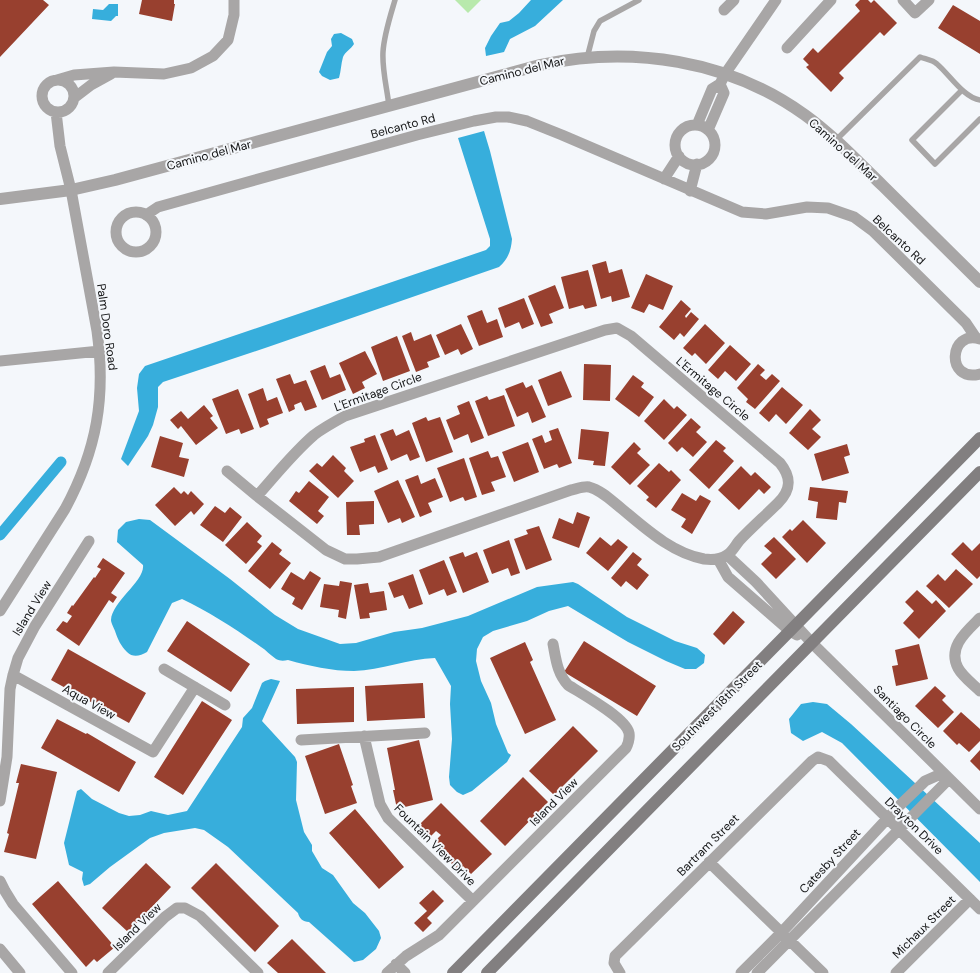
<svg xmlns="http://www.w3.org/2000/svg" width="980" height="973" viewBox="0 0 980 973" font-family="'DM Sans',sans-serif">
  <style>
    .green { fill: #b8e9ac }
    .water { fill: #37aedc }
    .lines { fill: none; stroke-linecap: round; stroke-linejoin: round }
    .canal { stroke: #37aedc; stroke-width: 11 }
    .building { fill: #98402f }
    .service { stroke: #a8a6a6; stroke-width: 5.5 }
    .minor { stroke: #a8a6a6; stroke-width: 11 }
    .tertiary { stroke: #a8a6a6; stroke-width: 12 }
    .secondary { stroke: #827f80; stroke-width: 12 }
    .labels { text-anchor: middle; stroke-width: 4; stroke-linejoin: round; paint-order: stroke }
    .street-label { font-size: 12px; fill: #141516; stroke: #f4f7fb }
  </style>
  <rect width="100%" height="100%" fill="#f4f7fb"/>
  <!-- green -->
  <path class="green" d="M455,0H481L468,13Z"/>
  <!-- water -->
  <path class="water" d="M531,0H563L535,26L510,39L504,52L486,56L485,48L491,36L500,23L509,21L519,13Z
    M109,4H118V16H116L111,21L92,19L93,9L103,10Z
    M341,33L352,39L354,44C351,49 345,52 343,57C341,64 341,71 339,78L330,80L322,76L319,72L327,52L332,46L331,39L334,34Z
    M484,131L490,151L512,239C511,251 508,259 499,267L268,347L163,382L158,387V407L153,425L148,436L128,466L121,459L139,411L137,388L139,374L145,366L486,250L490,246V239L458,138Z
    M139,519L150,520L230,579L275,615L298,629L340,644L356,643L394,632L422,628L468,616L537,587L573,582L578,584L627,617L675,641L697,648L705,655L704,663L696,669H685L666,661L628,642L568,606L549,611L527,621L493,631L483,637L477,649L476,661L481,681L491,703L496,724L508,753L511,755L507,762L472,791L463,795L457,792L450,785L449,777L452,739L450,704L451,686L435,658C408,659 381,670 354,671C332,671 309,666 288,660C283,661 280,661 276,659C270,655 266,650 261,647C237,630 208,611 182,599L172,603L147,652C140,656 133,658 127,652C121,646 118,640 115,631C114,628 111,623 111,620C112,601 145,581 143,565L117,542L118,530L126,522Z
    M271,679L280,681L262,721L295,757L297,762L296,800L304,832L312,845V851L322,868L333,875L353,903L365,913L379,931L381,938L376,949L363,960L354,962L309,922C303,922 299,918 298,913L228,847L204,830L195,828L164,833L150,838L110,867L90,884L84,886L82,879L83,872L69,865L64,843L77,791L81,789L92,799L119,813L129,816L140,815L151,811L168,815L187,811L242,727L243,718L252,708L262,683L265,681Z
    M813,702L827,704L851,724L980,843V882L842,743L822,732L803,741L791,733L789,719L801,704Z"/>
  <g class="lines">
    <!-- canal -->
    <path class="canal" d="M0,535L61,462"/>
  </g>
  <!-- building -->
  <path class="building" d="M0,0H43L49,5L0,57Z
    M142,0H174V4H175L172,21L139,14Z
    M860,0H868L871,3L874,0L897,23L884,36L880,32L839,73L844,78L831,92L806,67L809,65L803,59L813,48L818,53L860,11L855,5Z
    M953,5L980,21V54L938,28Z
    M606,261L609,273L622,269L630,297L612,302L611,296L601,299L592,265Z
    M588,270L597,306L585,309L583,305L569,309L561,277Z
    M646,274L673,286L663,310L649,304L644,313L631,308Z
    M555,285L564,308L549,314L553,323L541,327L528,296Z
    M524,298L534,324L522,329L519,322L505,328L498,308Z
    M681,300L691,309L685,316L686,318L691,312L699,319L684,337L680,333L674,340L659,327Z
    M482,310L487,323L497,319L503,337L479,346L467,316Z
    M461,324L473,349L461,355L458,349L445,355L436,335Z
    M705,324L725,343L706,364L695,353L692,356L683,348Z
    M411,332L414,341L431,334L440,357L427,362L429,367L416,372L402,336Z
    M397,336L410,371L383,381L371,347Z
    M730,345L751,364L736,381L725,371L718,379L708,370Z
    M365,351L377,374L362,382L365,388L353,394L339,363Z
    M584,364L611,365L610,401L583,400Z
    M758,364L765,370L760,375L766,380L772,374L780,381L755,409L746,402L748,399L737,388Z
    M325,365L330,378L340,374L346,390L322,400L310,371Z
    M561,371L572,397L548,406L538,380Z
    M290,374L294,384L306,380L317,407L305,411L301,402L294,405L295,409L289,412L276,379Z
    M633,375L644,383L641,387L654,397L639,417L615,399Z
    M523,382L526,388L532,385L546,417L532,423L528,412L517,417L505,389Z
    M782,387L803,405L786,424L776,414L769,422L759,413Z
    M263,388L267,401L277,397L283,413L267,419L269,424L260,428L248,394Z
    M238,389L254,429L241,434L239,429L226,434L212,399Z
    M504,395L515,426L488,436L475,401L487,396L489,400Z
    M664,399L674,409L677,406L687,415L664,440L644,421Z
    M469,401L484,438L471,443L468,434L454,440L446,420L460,414L457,406Z
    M204,405L213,416L210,418L218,428L196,445L181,426L178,429L170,420L181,411L188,419Z
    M810,409L821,420L812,429L821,437L808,450L789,433Z
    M426,417L428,421L440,417L453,452L426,462L412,423Z
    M691,418L701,427L696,432L707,442L693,457L682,447L677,452L668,443Z
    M558,428L572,463L559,468L557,464L544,469L532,439L542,435L545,443L552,440L549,431Z
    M393,429L396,436L409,430L420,457L410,461L407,454L391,461L380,434Z
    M581,429L609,432L605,466L593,465L594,461L578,459Z
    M375,435L388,469L378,473L375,466L360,472L350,447L365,442L364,439Z
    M160,436L183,443L179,457L189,459L184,477L151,467Z
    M716,440L726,448L723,451L734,461L709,489L689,470Z
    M528,442L539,472L514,482L502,452Z
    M634,442L641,449L637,453L650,465L630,485L611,467Z
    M847,444L850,455L844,457L849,473L822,481L814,454Z
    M488,451L491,458L498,456L506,477L491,482L495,491L482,495L469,458Z
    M333,455L346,468L344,471L354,481L338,498L309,471L317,463L322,467Z
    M464,458L477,497L465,501L463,497L450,502L437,468Z
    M659,463L669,472L671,470L681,480L656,508L646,500L649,497L637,486Z
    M741,466L751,476L755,472L771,487L764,494L759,489L739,510L718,490Z
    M418,475L421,484L435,478L443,497L428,503L432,512L420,517L405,480Z
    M398,480L415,517L402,523L400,518L388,523L374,491Z
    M309,481L329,497L318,511L324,516L317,524L289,501L296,491L299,493Z
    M174,487L181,494L184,491L188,495L191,491L204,504L194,515L191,511L175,526L155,505Z
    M810,487L848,491L846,503L839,502L837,520L816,518L818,502L808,500Z
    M682,493L696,501L700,495L711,501L692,534L681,527L686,519L671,510Z
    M374,501V524L359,525L360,535H347L346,502Z
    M215,506L225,513L230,507L242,517L223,542L200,525Z
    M577,512L590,517L579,548L552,538L559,518L573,524Z
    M803,520L826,543L807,563L782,537L790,529L792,531Z
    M247,522L262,536L257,542L262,546L246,564L225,545Z
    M539,526L552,560L526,570L514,539L528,534L526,530Z
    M600,537L611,546L618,539L628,547L608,571L586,553Z
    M774,537L796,559L776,579L761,564L772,553L764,546Z
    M509,540L520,573L511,576L508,568L492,574L483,550Z
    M272,542L282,550L279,554L291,563L270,589L248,571Z
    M963,542L972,551L980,543V576L977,579L951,554Z
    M463,552L465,557L477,552L489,582L463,593L449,557Z
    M633,552L642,559L637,565L649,575L637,590L626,581L621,587L611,578Z
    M103,558L125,573L111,593L117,597L113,603L109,600L79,646L56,630L63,621L67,623L72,616L67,613L72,605L73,606L94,577L95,578L101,569L97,567Z
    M444,560L457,592L447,596L444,589L429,595L419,570Z
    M956,569L973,584L949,608L926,586L938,574L945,581Z
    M310,571L321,578L302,610L292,604L295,598L281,589L291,572L304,580Z
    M413,574L423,604L409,609L403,595L394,598L388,583Z
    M340,581L352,583L346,619L338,617L339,610L320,607L324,584L339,586Z
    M368,583L370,593L384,591L387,610L369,613L370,618L360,619L354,585Z
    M917,590L932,604L936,600L946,611L919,639L903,623L914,611L905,602Z
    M733,611L745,622L724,645L713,634Z
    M187,621L250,664L231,692L167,651Z
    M584,641L656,686L637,716L564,672Z
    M525,642L533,660L530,662L556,720L525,734L490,658Z
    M919,644L928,679L896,686L892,666L898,665L895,650Z
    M68,649L146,693L129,723L51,680Z
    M423,683L425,718L367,721L365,686Z
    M935,686L946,696L942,700L954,712L938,728L915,706Z
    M354,687V722L297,724L296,689Z
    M202,701L232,720L183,795L154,777Z
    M961,712L980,729V741L969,752L959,743L957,745L943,731Z
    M57,719L86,734L87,733L136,762L119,792L41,748Z
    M573,726L598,751L554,795L529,771Z
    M419,740L433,800L397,809L393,790H395L387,748Z
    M339,744L353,785L351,786L357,803L325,814L305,756Z
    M980,750V771L970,761Z
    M21,764L57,772L36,859L4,852L9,834L7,833L19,783H16Z
    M523,777L548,802L505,846L480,821Z
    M441,803L492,854L471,874L463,866L459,871L432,844L441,835L436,831L428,839L416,828Z
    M355,809L404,867L379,889L329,833Z
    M146,863L171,887L128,932L102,908Z
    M216,863L279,926L255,952L191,888Z
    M58,881L115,947L97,962L94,959L86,967L32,904Z
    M433,890L444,901L427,918L432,923L423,932L414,923L427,911L419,903Z
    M292,939L326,973H278L267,963Z"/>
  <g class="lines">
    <!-- service -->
    <path class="service" d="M587,58L594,31L600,21L639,0
      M962,90L912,140L935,164L980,119
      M389,106C387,88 382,70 383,52C384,35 390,17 395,0
      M836,140L920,57C925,59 933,60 937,64C949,74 964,98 980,100"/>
    <!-- minor -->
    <path class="minor" d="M903,0L915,13L929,0
      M724,10L734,0
      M787,48L831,0
      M57,80L74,75L114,72L164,74L191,68L213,56L228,40L234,15V0
      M42 96a16 16 0 1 1 32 0a16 16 0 1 1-32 0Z
      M74,98L91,85L111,74
      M697,125L712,89L720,84L725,74L776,0
      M675 145a20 20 0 1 1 40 0a20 20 0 1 1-40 0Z
      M708,130L724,93L720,84
      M664,179L679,156
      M690,191L697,164
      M116 232a20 20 0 1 1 40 0a20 20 0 1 1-40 0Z
      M146,215L158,207L417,135L474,121L496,117H508L527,121L562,135L742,212L766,214L807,207L828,208L854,217L873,231L966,323L976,338
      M980,339C949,329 945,383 980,374
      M0,361L100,351
      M227,471L257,496L326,550L345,559H357L379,557L571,490C576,489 584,486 589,487C601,490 612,501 622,509C646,529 672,553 704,559C712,560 720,560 727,555C732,552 735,546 739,541C751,528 765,516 778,503C791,490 792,478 780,463L631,336L617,328L605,330L345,416C334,422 323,428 314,435C293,453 275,476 257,496
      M727,555L756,582L812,643L980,809
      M718,559L728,577L790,631L797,635
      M0,611L65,509C97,450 106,397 97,331L71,190L60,146L56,112
      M980,618C967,631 947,647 958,668C963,677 973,684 980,691
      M164,669L225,705
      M13,675L153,752L195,687
      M364,736L380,804L388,818L473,901
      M301,740L425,733
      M0,801L7,757L10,689L13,675L18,658L35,626L89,541
      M709,862L823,973
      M0,881L5,891L13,904L72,973
      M0,949L20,973
      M396,964L405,973
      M108,973L165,917L177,908H185L200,916L258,973
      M387,973L406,956L439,935L626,748C628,744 630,739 629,733C626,718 582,694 568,685C557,673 556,659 553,644
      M620,973L614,963L615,956L812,761L818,757L829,761L980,909
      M741,973L781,933L898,807L921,785L925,781L943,773
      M757,973L949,779
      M896,973L970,899"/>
    <!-- tertiary -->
    <path class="tertiary" d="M0,199L71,190L115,180L540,65C631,45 729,60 805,115C834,136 858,162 883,186C915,218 948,250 980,282"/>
    <!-- secondary -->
    <path class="secondary" d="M453,973L980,438
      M487,973L980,472"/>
  </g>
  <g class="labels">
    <!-- street labels -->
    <g class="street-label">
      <text transform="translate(522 71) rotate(-14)" y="4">Camino del Mar</text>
      <text transform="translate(403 126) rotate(-15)" y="4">Belcanto Rd</text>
      <text transform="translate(843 150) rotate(42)" y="4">Camino del Mar</text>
      <text transform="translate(209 155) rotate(-15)" y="4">Camino del Mar</text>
      <text transform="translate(899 240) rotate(43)" y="4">Belcanto Rd</text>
      <text transform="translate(107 327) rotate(82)" y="4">Palm Doro Road</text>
      <text transform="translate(713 389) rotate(40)" y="4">L'Ermitage Circle</text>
      <text transform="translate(378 392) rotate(-20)" y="4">L'Ermitage Circle</text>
      <text transform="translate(32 608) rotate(-58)" y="4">Island View</text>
      <text transform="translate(89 702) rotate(29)" y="4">Aqua View</text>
      <text transform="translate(717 706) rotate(-45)" y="4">Southwest 18th Street</text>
      <text transform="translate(905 717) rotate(45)" y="4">Santiago Circle</text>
      <text transform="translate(554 802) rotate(-45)" y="4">Island View</text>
      <text transform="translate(914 826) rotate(44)" y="4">Drayton Drive</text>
      <text transform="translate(435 845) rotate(45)" y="4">Fountain View Drive</text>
      <text transform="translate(708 845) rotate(-45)" y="4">Bartram Street</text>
      <text transform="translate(830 861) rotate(-47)" y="4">Catesby Street</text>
      <text transform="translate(137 927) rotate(-44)" y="4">Island View</text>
      <text transform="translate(924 927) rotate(-45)" y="4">Michaux Street</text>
    </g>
  </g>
</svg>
